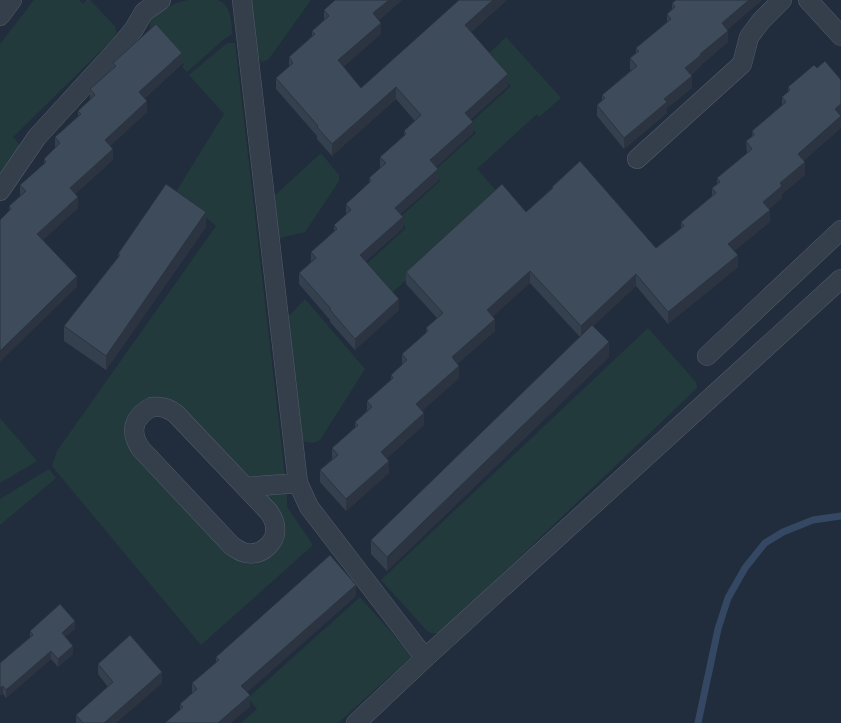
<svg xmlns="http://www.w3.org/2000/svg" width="841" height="723" viewBox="0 0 841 723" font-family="Overpass,sans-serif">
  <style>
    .green { fill: #233a3d }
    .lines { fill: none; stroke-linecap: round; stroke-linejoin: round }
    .stream { stroke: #344864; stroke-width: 7 }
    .minor-casing { stroke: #535c6a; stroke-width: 20 }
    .minor { stroke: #353f4c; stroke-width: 19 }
    .wall { fill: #34404e }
    .shaded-wall { fill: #2b3440 }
    .building { fill: #3d4b5b; stroke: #2b3440 }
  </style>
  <rect width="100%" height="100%" fill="#212d3c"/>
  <!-- green -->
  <path class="green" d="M34,0H79L83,4L87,0H90L115,26L117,33L114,38L13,137L19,144V150L0,182V44Z
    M188,0C197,0 207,0 216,0C231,2 232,23 232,34L223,40L187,72L182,67L184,65L156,34L153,36C152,33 150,29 150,26C149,11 176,3 188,0Z
    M250,0H311L268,60L261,62L257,57Z
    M506,37L561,98L539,117L537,114L477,169L500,195L351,330L363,267L406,228L398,219L440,181L433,172L476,133L468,125L511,86L485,57Z
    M227,43H235L285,476L249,479L176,404L127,426L224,550L271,553L263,494L287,492V507L313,545L201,645L52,466L57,451L216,226L176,192L224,114L189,75Z
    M321,153L339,175V181L305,232L276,239L273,197Z
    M305,299L365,369L320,440L313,443L300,441L286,319Z
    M648,328L696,382L697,388L440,633H431L427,631L381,580Z
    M0,418L37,461L0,483Z
    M49,469L56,478L0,525V499Z
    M360,597L412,656L338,723H241L257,709L248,698Z"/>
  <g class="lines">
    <!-- stream -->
    <path class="stream" d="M698,723L718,629L728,598L745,568L765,543L783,532L813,520L841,516"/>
    <!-- minor casing -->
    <g class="minor-casing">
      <path id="minor" d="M242,0L298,483L309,507L425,658
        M808,0L841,36
        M0,16L12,0
        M637,159L742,64L749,37L761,21L782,0
        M0,191L37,137L121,45L134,29L144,12L161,0
        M707,356L841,230
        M152,407C162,406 168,408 176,414L269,512C272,517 275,521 275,527C277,542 262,556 246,553C241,552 237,549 232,546L141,449C129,432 133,417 152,407Z
        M246,487L298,483
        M356,723L425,658L841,279"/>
    </g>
    <!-- minor -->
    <use href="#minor" class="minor"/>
  </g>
  <!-- wall -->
  <path class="wall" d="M402,0L379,20L381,34L343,67L361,88L507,0L471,32L508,86L471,119L473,133L436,167L438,181L400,214L403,228L366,261L399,310L355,350L330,322V320L299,284V273L311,262V252L334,231V225L346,215V204L369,183V178L380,168V157L404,136V131L415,121L396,99L332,156L317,139V136L276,89V78L289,67V57L312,36V31L324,20V10Z
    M676,0H762L727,30L728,42L701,65V66L691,75L692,88L667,108V113L624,149L597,116V105L602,100V95L631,70L630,69V58L636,54V48L667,22V14L672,9V3Z
    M113,63L182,64L145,98L147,112L110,146L113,160L75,194L78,208L43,240L77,287L9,211V206L20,196V185L44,164V159L55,148V137L78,116V111L90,100V89L113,69Z
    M788,87L841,128L803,161L805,175L782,194V198L769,209L770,222L734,251L738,267L668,324L636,286L593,326L609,357L387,571L371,554V540L580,337L530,283L493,316L495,331L457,364L459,378L422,411L424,425L387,458L389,473L346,511L320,482V470L332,459V448L355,428V422L367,411V401L391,380V375L402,365V354L426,333V328L437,318L406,284V272L526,212L552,188V187L656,248L681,228V222L712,196V188L717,184V178L747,154L746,141L752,137V131L782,105V97L788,93Z
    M206,227L106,370L64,341V326L118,257V254Z
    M356,596L247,692L250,707L180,710V704L192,694V683L216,663V657Z
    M75,629L65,637L73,654L58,667L51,659L6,698L3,694L0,663L30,637V631Z
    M98,664L162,683L116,723H76V715L108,687L98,674Z"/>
  <!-- shaded-wall -->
  <path class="shaded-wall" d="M389,0H402L373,25V13Z
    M493,0H507L465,37V25Z
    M749,0H762L722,34V23Z
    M381,23V34L338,72V60Z
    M728,31V42L701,65V66L685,79V68L700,54Z
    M182,53V64L139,103V92Z
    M508,74V86L465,124V113Z
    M692,76V88L667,108V113L624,149V138L664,99Z
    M396,87V99L332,156V144Z
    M147,101V112L105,151V140Z
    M841,104V116L835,109Z
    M841,116V128L798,166V154Z
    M473,122V133L430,172V160Z
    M113,149V160L70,199V188Z
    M805,162V175L782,194V198L763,214V202L780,183Z
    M438,169V181L395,219V208Z
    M78,197V208L37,245V234Z
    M770,210V222L728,256V244Z
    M206,212V227L106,370V356Z
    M403,217V228L360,266V255Z
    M738,255V267L668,324V312Z
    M530,271V283L487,322V310Z
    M636,274V286L581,338V326Z
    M77,276V287L0,362V351Z
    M399,299V310L355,350V339Z
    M495,319V331L452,369V357Z
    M609,342V357L387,571V557Z
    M459,366V378L416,416V404Z
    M424,413V425L381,464V452Z
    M389,461V473L346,511V499Z
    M356,585V596L241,698V686Z
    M75,621V629L62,640V633Z
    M73,646V654L58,667V659Z
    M51,651V659L6,698V690Z
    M162,672V683L116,723H104Z
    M3,686V694L0,696V688Z
    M250,695V707L231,723H218Z"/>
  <!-- building -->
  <path class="building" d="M335,0H389L373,13L381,23L338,60L361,88L459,0H493L465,25L508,74L465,113L473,122L430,160L438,169L395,208L403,217L360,255L399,299L355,339L330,310L331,309L299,273L316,258L311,252L337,229L334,225L351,210L346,204L371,181L369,178L386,163L380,157L406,134L404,131L421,115L396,87L332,144L317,127L318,126L276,78L293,63L289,57L315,34L312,31L329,16L324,10Z
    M676,0H749L722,23L728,31L700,54L701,55L685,68L692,76L664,99L667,102L624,138L597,105L605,98L602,95L637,66L630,58L639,51L636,48L671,19L667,14L675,7L672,3Z
    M156,24L182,53L139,92L147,101L105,140L113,149L70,188L78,197L37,234L77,276L0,351V220L11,209L9,206L26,191L20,185L46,162L44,159L60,143L55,137L81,114L78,111L95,95L90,89L116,66L113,63Z
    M825,61L841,80V104L835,109L841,116L798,154L805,162L780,183L782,186L763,202L770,210L728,244L738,255L668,312L636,274L581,326L530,271L487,310L495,319L452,357L459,366L416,404L424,413L381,452L389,461L346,499L320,470L338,455L332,448L358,425L355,422L372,407L367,401L393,378L391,375L407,360L402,354L428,331L426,328L443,313L406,272L502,184L526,212L553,188L552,187L580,161L656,248L684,226L681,222L716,193L712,188L720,182L717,178L752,149L746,141L754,135L752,131L786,102L782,97L790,90L788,87L814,65L817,68Z
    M166,184L206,212L106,356L64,326L120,255L118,254Z
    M592,325L609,342L387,557L371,540Z
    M330,555L356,585L241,686L250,695L218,723H165L183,707L180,704L197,689L192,683L219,660L216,657Z
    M60,604L75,621L62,633L73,646L58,659L51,651L6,690L3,686L0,688V663L33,635L30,631Z
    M130,635L162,672L104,723H83L76,715L113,682L98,664Z"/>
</svg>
